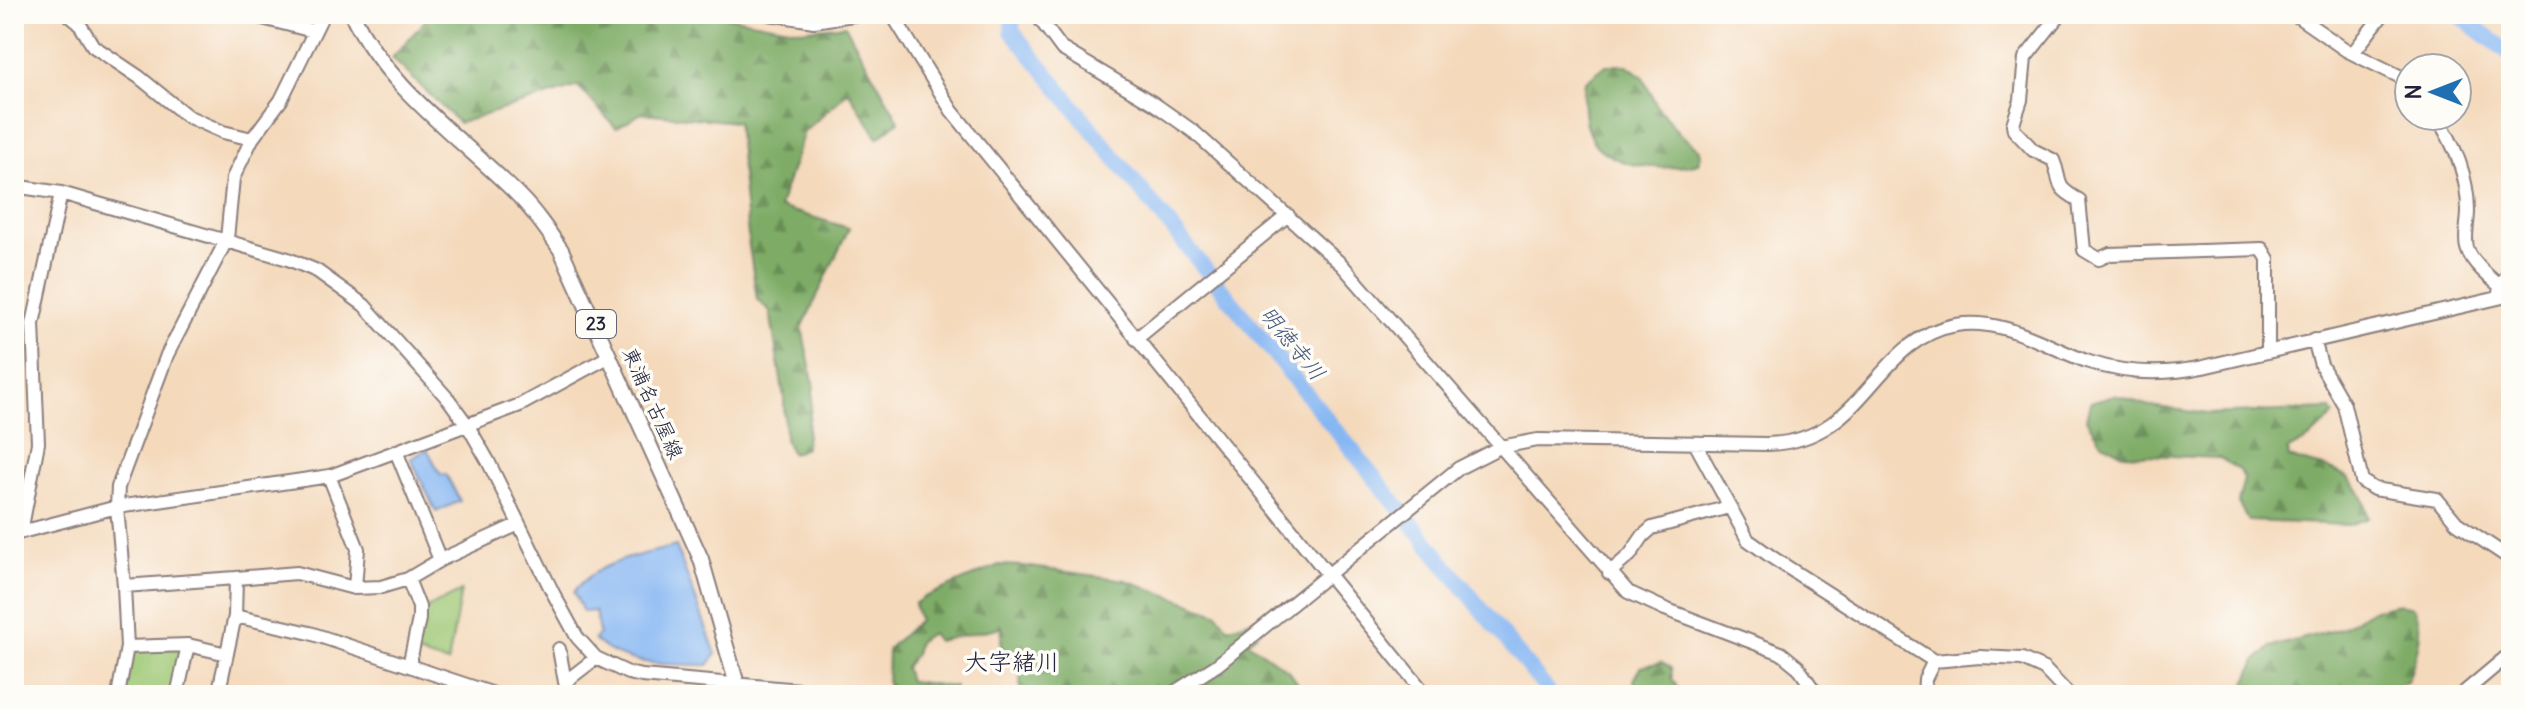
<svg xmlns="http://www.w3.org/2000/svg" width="2525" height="709" viewBox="0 0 2525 709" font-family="Delius,'Klee One',sans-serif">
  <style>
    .green { fill: #9ec874; stroke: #607558; stroke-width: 2 }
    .forest { fill: url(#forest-firs); stroke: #506750; stroke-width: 2 }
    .water { fill: #87b7f3; stroke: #546c97; stroke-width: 2 }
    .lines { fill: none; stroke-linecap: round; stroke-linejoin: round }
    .river { stroke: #87b7f3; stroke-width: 16 }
    .minor-casing { stroke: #8b7e7b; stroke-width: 16 }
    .major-casing { stroke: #8b7e7b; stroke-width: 18 }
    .minor { stroke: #fff; stroke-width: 12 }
    .major { stroke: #fff; stroke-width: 14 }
    .labels { text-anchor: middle; stroke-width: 7; stroke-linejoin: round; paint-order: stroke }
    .shield { fill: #fdfcf7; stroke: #646373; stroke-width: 2 }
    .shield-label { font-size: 18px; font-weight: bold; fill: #22223b }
    .street-label { font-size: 20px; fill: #22223b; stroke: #fdfcf7 }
    .water-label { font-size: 22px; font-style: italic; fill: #45567b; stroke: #fdfcf7 }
    .quarter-label { font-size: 24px; fill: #22223b; stroke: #fdfcf7 }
  </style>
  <defs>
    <pattern id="forest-firs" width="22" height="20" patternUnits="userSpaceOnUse" patternTransform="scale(2)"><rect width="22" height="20" fill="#7eac66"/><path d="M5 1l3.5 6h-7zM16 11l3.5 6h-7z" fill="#678c55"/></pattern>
  </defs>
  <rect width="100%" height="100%" fill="#fdfcf7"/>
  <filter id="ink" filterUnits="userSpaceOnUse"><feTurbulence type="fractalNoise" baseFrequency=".0125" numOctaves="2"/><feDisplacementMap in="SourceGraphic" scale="16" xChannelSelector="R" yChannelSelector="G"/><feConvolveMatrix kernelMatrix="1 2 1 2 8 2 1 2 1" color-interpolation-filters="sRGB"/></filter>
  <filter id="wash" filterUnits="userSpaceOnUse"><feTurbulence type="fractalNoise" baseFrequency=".006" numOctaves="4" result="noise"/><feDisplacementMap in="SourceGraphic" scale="32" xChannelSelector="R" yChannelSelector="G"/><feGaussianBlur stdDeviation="1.8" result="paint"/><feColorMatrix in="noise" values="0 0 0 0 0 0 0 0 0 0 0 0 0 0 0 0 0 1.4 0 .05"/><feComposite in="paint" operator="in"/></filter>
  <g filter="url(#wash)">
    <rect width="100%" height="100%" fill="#f4d9bb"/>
    <!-- green -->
    <path class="green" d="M461,591L448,663L413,653L425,609Z
      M181,648L183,652L172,695H125L133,650Z"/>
    <!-- forest -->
    <path class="forest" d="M431,14H521L542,28L589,22L614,14H711L801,30L845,25L899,121L878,138L848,91L804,132L779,207L849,228L802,328L814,386L805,448L792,454L785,440L784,398L770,311L757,299L749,246L737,122L642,113L616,128L578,86L459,123L392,58Z
      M1606,65H1627L1643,77L1658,108L1679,133L1700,150L1701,156L1698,163C1671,171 1628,169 1604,152C1582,138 1582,104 1585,82Z
      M2114,395L2150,406L2208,414L2330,409L2334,415L2309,439L2288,450L2289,458C2330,470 2361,468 2368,518L2348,525L2249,521L2238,503L2244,479L2239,470L2219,458L2123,454L2101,442L2086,419L2090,402Z
      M999,565L1023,566L1126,580L1217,613L1228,628L1281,610L1248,642L1289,671L1306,695H1020L1021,665L1000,661L1002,627L937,641L931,633L918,642L915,654L905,667L909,681L955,687L954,695L887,691L888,649L919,620L914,604L925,597Z
      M2400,604L2414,607C2426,632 2416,656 2408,681L2385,695H2243V690L2256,661L2271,647L2339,629L2375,609Z
      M1661,662L1671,668L1672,679L1682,695H1636L1634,680L1641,667Z"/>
    <!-- water -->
    <path class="water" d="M427,449L441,475L446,474L460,501L436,512L411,459Z
      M676,546L716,654L708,665C667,664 627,668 594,640L599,633L595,611L583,612L574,592C596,561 641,555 676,546Z"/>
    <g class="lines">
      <!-- river -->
      <path class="river" d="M1013,14L1012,31L1551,695
        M2457,14L2511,54"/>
    </g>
  </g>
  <g filter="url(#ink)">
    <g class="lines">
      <!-- minor casing -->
      <g class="minor-casing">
        <path id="minor" d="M68,14L79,23L93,46L139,77L187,116L223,132L252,139
          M247,14L313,31
          M769,14L814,21L859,14
          M892,14L952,111L1426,695
          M1036,14L1062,49L1153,103L1194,132L1342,265L1628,592L1665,609L1781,653L1798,667L1817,695
          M2060,14L2025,58L2021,100L2013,124L2014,130L2033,150L2053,160C2063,183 2052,185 2079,200L2084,250L2099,259L2110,254L2262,249L2268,259V352
          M2294,14L2346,50L2409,81
          M2353,53L2383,14
          M2436,116C2454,143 2468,177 2468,211C2468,223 2464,237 2467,248C2471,262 2489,277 2500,286
          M14,186L61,193L288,259L317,271L364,305L449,400L468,426L488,461L553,593L577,637L596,658L628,673L642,676L856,695
          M2499,293L2500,286L2511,271
          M1136,339L1288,215
          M2314,340L2321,365L2344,405L2362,481L2374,489L2437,499L2457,523L2511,559
          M1695,443L1748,540L1773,558L1934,661L1980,657L2022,659L2044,669L2069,695
          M396,451L440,560
          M329,476L358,549L355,588
          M21,532L38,443L33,324L61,193
          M14,534L117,507L330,476L520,405L610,356
          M1609,573L1630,555L1643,536L1652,528L1729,507
          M236,578L297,573L354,588L381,587L408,579L440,560L519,524
          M408,579L419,607V619L409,666
          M124,586L127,647
          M235,616L310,633L497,695
          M559,649L565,682
          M118,695L127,647L188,645L227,654
          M177,695L188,645
          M218,695L235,616L236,578L124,586L117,507L118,487L167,355L227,239L233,178L252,139L281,100L323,14
          M568,695L565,682L596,658
          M1170,695L1217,665L1459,468L1500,447L1538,440L1767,444C1867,442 1873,339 1956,325C2003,317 2046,347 2089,362C2126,374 2165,375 2203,367L2511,295
          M1924,695L1925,679L1934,661
          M2461,695L2511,653"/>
      </g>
      <!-- major casing -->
      <g class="major-casing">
        <path id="major" d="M352,14C389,91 461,137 519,196C535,212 548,231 561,250L701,559L740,695"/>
      </g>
      <!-- minor -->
      <use href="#minor" class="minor"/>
      <!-- major -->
      <use href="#major" class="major"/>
    </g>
  </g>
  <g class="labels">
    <!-- shield labels -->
    <rect class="shield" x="576" y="310" width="40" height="28" rx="6"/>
    <g class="shield-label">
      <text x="596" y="330">23</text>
    </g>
    <!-- street labels -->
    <g class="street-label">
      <text transform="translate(653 403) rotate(66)" y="7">東浦名古屋線</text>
    </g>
    <!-- water labels -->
    <g class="water-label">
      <text transform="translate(1293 343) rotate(51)" y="8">明徳寺川</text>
    </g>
    <!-- quarter labels -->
    <g class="quarter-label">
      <text x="1012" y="670">大字緒川</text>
    </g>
  </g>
  <!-- margin -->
  <rect width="2525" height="709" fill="none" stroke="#fdfcf7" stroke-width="48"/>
  <!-- north arrow -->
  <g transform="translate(2433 92) rotate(270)"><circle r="38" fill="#fdfcf7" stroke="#a5a5ac" stroke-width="2"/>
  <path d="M0-6L14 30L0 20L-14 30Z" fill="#1f6fb2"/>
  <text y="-12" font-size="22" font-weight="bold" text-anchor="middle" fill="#22223b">N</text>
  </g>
</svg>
